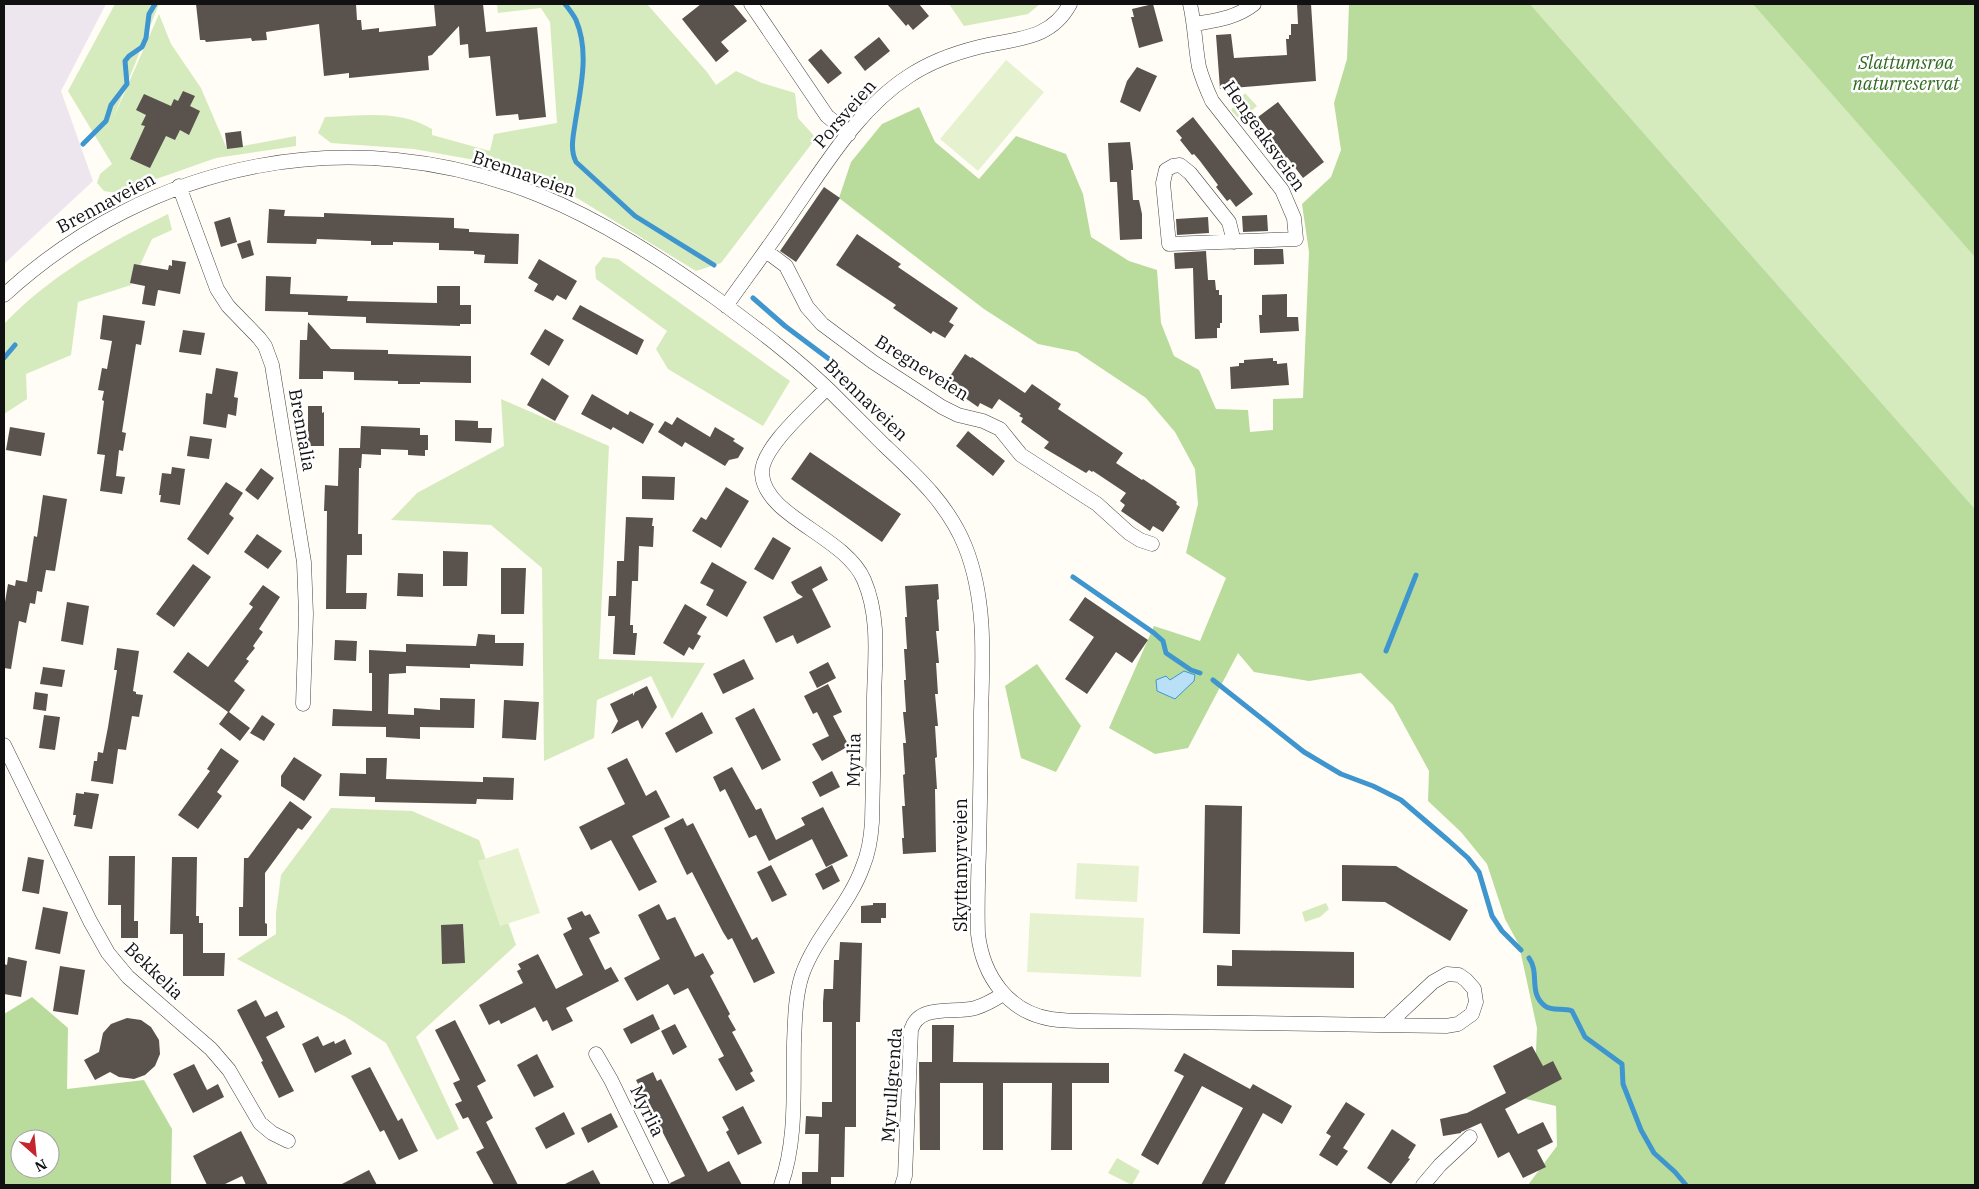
<svg xmlns="http://www.w3.org/2000/svg" width="1979" height="1189" viewBox="0 0 1979 1189" font-family="'IBM Plex Serif',serif">
  <style>
    .industrial { fill: #eee6ef }
    .green { fill: #d5ebbd }
    .forest { fill: #b9dc9c; fill-rule: evenodd }
    .pitch { fill: #e6f2cf }
    .water { fill: #b9e0f7; stroke: #3f96cf }
    .lines { fill: none; stroke-linecap: round; stroke-linejoin: round }
    .stream { stroke: #3f96cf; stroke-width: 5 }
    .building { fill: #5a524d }
    .street-casing { stroke: #444; stroke-width: 15 }
    .street { stroke: #fff; stroke-width: 14 }
    .labels { text-anchor: middle; stroke-width: 5; stroke-linejoin: round; paint-order: stroke }
    .park-label { font-size: 18px; font-style: italic; fill: #2f6b1f; stroke: #fff }
    .street-label { font-size: 18px; fill: #111; stroke: #fff }
  </style>
  <rect width="100%" height="100%" fill="#fffdf5"/>
  <!-- industrial -->
  <path class="industrial" d="M4,4H106L61,91L93,181L4,264Z"/>
  <!-- green -->
  <path class="green" d="M115,4H159L112,121L159,14L171,44L201,88L227,149L296,136V146L216,158L142,184L122,194L104,191L97,183L100,174L112,164L68,91Z
    M497,4H647L707,72L716,85L736,71L762,83L795,93L798,118L816,138L721,263L696,271L577,198L480,161L414,149L331,143L318,133L325,117C363,116 398,109 432,129V135L490,151L494,134L557,123L550,22L541,8L498,13Z
    M949,4H1040L1028,14L964,26Z
    M1530,4H1975V509Z
    M1245,93L1257,106L1240,120L1231,110Z
    M168,214L172,230L152,239L131,285L78,302L71,355L26,374L27,399L4,414V324C49,276 110,242 168,214Z
    M603,257L618,259L790,381L763,426L668,369L656,349L667,331L596,279L595,267Z
    M501,399L609,446L599,659L705,663L672,719L651,676L597,700L594,738L544,761L542,568L491,525L391,520L417,493L504,446Z
    M331,808L412,811L479,840L516,945L416,1037L459,1129L437,1140L386,1043L346,1017L237,959L276,934V913L281,875Z
    M1326,903L1329,909L1320,917L1305,922L1302,912Z
    M1117,1158L1140,1171L1132,1185L1108,1173Z"/>
  <!-- forest -->
  <path class="forest" d="M1349,4H1530L1975,509V1185H1528L1557,1146L1556,1106L1514,1096L1535,1074L1537,1028L1519,945L1505,919L1487,864L1461,832L1428,801L1429,771L1393,705L1361,673L1309,681L1254,672L1238,653L1188,748L1155,754L1109,728L1154,626L1200,641L1226,578L1186,553L1198,504L1195,469L1175,432L1146,398L1077,352L1038,344L984,309L839,198L851,162L882,124L919,107L935,142L979,179L1016,136L1066,154L1083,194L1091,237L1129,261L1157,270L1161,323L1174,356L1199,370L1216,409L1248,410L1250,432L1273,430V399L1303,398L1309,252L1302,204L1331,177L1341,150L1334,103L1347,59Z
    M1753,4H1975V257Z
    M1037,664L1081,726L1056,772L1021,758L1005,686Z
    M32,997L68,1028L67,1089L144,1080L172,1129L171,1185H4V1014ZM20,1139H50V1169H20Z"/>
  <!-- pitch -->
  <path class="pitch" d="M1006,60L1044,92L978,171L940,139Z
    M518,848L540,913L500,926L478,861Z
    M1077,863L1139,866L1137,902L1075,899Z
    M1030,913L1144,918L1141,977L1027,972Z"/>
  <!-- water -->
  <path class="water" d="M1184,671L1195,675L1194,681L1175,699L1157,691L1156,680L1166,676L1170,680Z"/>
  <g class="lines">
    <!-- stream -->
    <path class="stream" d="M565,4C569,9 573,14 576,20C590,53 580,90 575,124C573,137 570,150 576,162L635,216L714,265
      M83,144L106,121L111,105L127,84L125,61L129,56L142,47L146,38L149,14L155,4
      M753,298L785,326L833,362L839,370L841,380
      M4,358L15,345
      M1073,577L1154,633L1163,641L1166,653L1191,670L1200,673
      M1386,651L1416,575
      M1213,680L1304,752L1341,774L1373,786L1401,800L1449,841L1468,858L1479,872L1492,916L1502,931L1521,950
      M1529,958C1540,973 1528,993 1545,1006C1553,1012 1563,1007 1572,1011L1585,1037L1622,1064L1623,1084L1641,1130L1654,1153L1675,1172L1686,1185"/>
  </g>
  <!-- building -->
  <path class="building" d="M196,4H356L357,20H361L362,30L379,28V32L436,26L434,4H483L486,32L537,27L546,117L519,120L518,114L496,116L490,56L469,58L468,44L460,45L459,26L432,55L428,56L429,70L349,78V73L324,76L319,24L266,32L267,40L252,41L251,38L206,42L205,40H200Z
    M701,4H733L747,21L721,42L729,51L716,62L682,19Z
    M887,4H919L929,16L913,30L908,24L906,26Z
    M1153,4L1163,41L1139,48L1131,17H1134L1132,9Z
    M1297,4H1311L1316,81L1220,89L1216,35L1231,34L1234,58L1287,55L1286,39H1289V35H1291V24H1298Z
    M879,37L890,51L865,71L854,57Z
    M821,49L842,73L828,84L808,60Z
    M1137,67L1157,76L1140,112L1120,102L1127,81Z
    M183,91L195,96L190,106L200,111L189,135L180,130L175,140L166,136L150,168L130,159L145,126L141,125L146,115L136,110L144,94L171,106L174,99L178,101Z
    M1278,102L1324,162L1303,178L1287,157L1284,159L1276,149L1268,138L1272,135L1258,117Z
    M1193,117L1253,194L1236,207L1230,199L1227,201L1216,187L1218,185L1200,161L1194,154L1192,155L1180,140L1182,138L1176,131Z
    M241,131L243,147L227,149L225,133Z
    M1130,142L1133,166V170H1131L1133,200H1139L1142,214V239L1120,240L1117,182H1110L1108,143Z
    M824,187L840,198L796,262L780,251Z
    M269,209L285,210L284,216L324,217V213L454,218V228L469,229V232L519,234L518,264L484,263L485,255L474,254V251L439,250V243L393,242V245H371V241L317,239L316,244L267,243Z
    M1267,215L1268,231L1243,232L1242,216Z
    M230,217L237,242L221,247L214,222Z
    M1208,217L1209,233L1177,235L1176,219Z
    M857,234L901,264L898,267L958,308L949,322L954,325L945,338L933,331L931,334L893,308L896,305L836,265Z
    M250,240L254,255L242,259L237,244Z
    M1254,249H1283L1284,264L1254,265Z
    M1206,251L1208,280H1215L1216,290H1219V295H1222V323H1220V328H1217V338L1195,339L1193,268L1175,269L1174,253Z
    M539,259L577,281L566,300L557,295L553,301L534,291L538,284L528,278Z
    M172,260L186,262L180,294L158,290L155,306L142,304L145,286L130,283L134,264L168,270L169,265L172,266Z
    M266,276L291,277L290,294L348,296L347,301L437,303V286H460V305H471V324H460V326L366,323V317L308,315V312L265,311Z
    M1287,294V317H1298L1299,331L1260,333L1259,315H1262V295Z
    M580,305L644,340L637,355L572,319Z
    M103,315L145,321L141,345L136,344L122,432L126,433L123,451L119,450L116,476L125,477L122,494L100,491L105,455L97,454L104,401L102,400L104,391L98,390L102,368L107,369L112,341L100,339Z
    M308,322L331,349L388,350V354L471,356V383L420,382V384H398V381L354,380V372L323,371V379H299L300,340H307Z
    M545,329L564,340L549,366L530,354Z
    M183,330L205,333L201,355L179,352Z
    M965,354L971,358L972,357L1025,393L1032,384L1061,404L1058,409L1123,453L1116,463L1142,480L1143,479L1177,502L1176,504L1180,507L1163,532L1153,526L1150,531L1121,511L1125,505L1120,501L1126,493L1093,471L1092,472L1089,470L1086,473L1044,448L1049,442L1021,422L1023,418L1019,416L1021,414L999,399L992,409L980,403L978,407L955,391L958,388L955,385L956,384L948,379Z
    M1273,358V361H1277V364L1287,363L1289,385L1231,389L1230,367L1239,366V363H1244V360Z
    M216,368L238,372L234,397L238,398L236,416L228,414L226,428L203,424L206,393L212,394Z
    M542,378L569,396L555,421L527,405Z
    M592,394L628,415L630,411L654,424L643,444L613,427L611,430L581,414Z
    M308,406H322V413L324,412V446H308Z
    M677,417L710,437L715,427L735,439L733,441L744,448L738,458L729,460L725,466L685,442L682,447L658,432L665,421L672,425Z
    M455,420L478,421V428H492L491,443L455,441Z
    M361,426L420,428V435H428V450H425V456L408,455V450L381,449V455L362,454L361,468H359L358,534H362V555H347L346,593H367L366,609H326L327,511H324L325,485L338,486L339,448H360Z
    M10,427L45,433L41,456L6,450Z
    M968,431L1005,461L993,476L956,446Z
    M190,436L212,439L209,459L187,456Z
    M810,452L901,514L882,542L791,479Z
    M172,467L185,469L180,505L160,502L161,495H159L162,473L171,474Z
    M261,468L274,478L258,500L245,490Z
    M642,476L675,477L674,500L642,499Z
    M226,482L243,493L229,514L234,518L208,555L187,539Z
    M726,487L749,501L721,548L692,531L701,517L706,520Z
    M43,495L67,499L55,571L46,570L42,592L37,591L35,604L30,603L26,623L19,621L11,669L4,668V608L8,584L15,586L16,580L27,582L34,536L37,537Z
    M626,517L653,518L652,526H654L653,547L639,546L638,581H632L630,625H633V633H637L635,655L613,654L615,616H608L609,596H616L617,561H624Z
    M257,534L282,551L268,569L244,552Z
    M773,537L791,548L773,580L754,569Z
    M443,551L468,552L467,586H443Z
    M712,562L747,582L727,617L706,605L714,590L700,583Z
    M193,564L211,577L174,627L156,614Z
    M821,566L828,580L812,589L831,627L797,644L793,635L776,643L763,617L803,597L797,593L791,582Z
    M501,568H526L524,614H501Z
    M398,573L423,574V597L397,596Z
    M938,584L939,599L937,600L939,631H936L939,663H936L938,694H935L938,726H935L937,757L935,758L937,789H935L936,852L903,854L902,838H904L902,806H905L903,775L905,774L903,743H906L903,712H906L904,680H906L904,649H907L905,617H907L905,586Z
    M263,585L280,597L259,629L263,632L253,646L255,648L246,659L249,661L234,681L245,690L229,712L250,728L240,741L219,724L228,712L173,672L188,652L208,667L253,607L249,604Z
    M1085,597L1148,640L1132,663L1116,652L1087,694L1065,679L1094,637L1069,620Z
    M67,602L89,606L83,645L61,641Z
    M685,604L707,617L697,634L701,636L693,650L689,647L684,656L663,643Z
    M478,634L495,635V643H524L523,666L470,664V668L406,666V673L389,674L388,714L414,715V708L440,710V698L475,699L474,728L420,727V739L386,737V727L332,726L333,709L372,711V673H369V650L406,652V644L476,646Z
    M335,640L357,641L356,661L334,660Z
    M117,648L139,651L133,691L136,692V694L143,695L139,717L132,716L126,750L118,749L113,784L91,781L94,761H97L98,752L103,753L108,727L117,670H114Z
    M744,659L754,679L723,694L713,674Z
    M828,662L836,678L817,688L809,672Z
    M43,667L65,670L62,687L40,684Z
    M828,684L842,712L833,716L849,746L822,761L812,744L829,736L817,712L813,714L804,696Z
    M647,686L657,707L642,729L638,720L611,734L618,721L610,704L633,693V696L635,692Z
    M35,692L48,694L46,711L33,709Z
    M504,700L539,702L536,740L502,738Z
    M754,708L781,760L762,770L735,718Z
    M702,712L713,733L676,753L665,733Z
    M44,715L60,717L55,750L39,748Z
    M262,715L275,724L264,741L250,733Z
    M221,748L239,761L217,792L222,796L198,829L178,815L210,771L207,769Z
    M294,757L322,775L304,801L281,786V776Z
    M366,758H387L386,779L483,782V777L514,778L513,800L477,799L476,804L375,802V797L339,796L340,773L366,774Z
    M627,758L646,796L656,790L670,817L632,836L657,882L639,891L611,840L591,850L579,827L625,804L607,768Z
    M732,767L756,810L761,808L776,840L805,825L801,818L823,807L848,856L826,867L812,839L769,861L756,835L749,838L725,789L720,792L713,777Z
    M832,771L840,787L820,797L812,782Z
    M84,792L99,794L92,829L74,826L76,815H73L76,793L84,794Z
    M290,801L312,817L302,830L298,828L265,873V923L267,924V936H239V907H243L244,858H248Z
    M1205,805L1242,806L1240,934L1203,933Z
    M683,818L687,826L693,823L752,940L757,937L775,973L754,983L732,938L728,940L723,932L692,872L687,875L664,828Z
    M109,856H135L134,921H138V938H121V905H108Z
    M28,857L44,860L39,894L22,891Z
    M172,857H197L196,916H199V923H203V953H225L224,976H183V934H170Z
    M771,865L787,895L772,902L757,872Z
    M832,865L840,881L823,890L815,874Z
    M1342,865L1396,866L1468,910L1450,941L1385,902L1342,901Z
    M873,903H886V918H881V923H861V906L873,905Z
    M659,904L667,920L675,917L695,957L703,953L714,973L710,976L730,1014L728,1016L736,1030L732,1032L753,1071L750,1073L755,1081L736,1091L718,1059L724,1056L688,988L674,995L668,984L637,1001L624,978L660,959L638,915Z
    M43,907L68,912L60,954L35,949Z
    M582,911L585,916L590,914L600,933L589,938L605,970L611,967L619,981L566,1008L573,1021L552,1031L547,1020L543,1022L535,1007L501,1024L499,1020L489,1025L479,1005L523,983L517,971L521,969L518,964L538,954L556,989L583,975L563,934L572,929L567,918Z
    M463,924L465,963L442,964L441,925Z
    M840,942L862,943L860,1022H856V1127H845L844,1177H831V1185H802V1172H818L819,1134H805L806,1116L822,1117V1102H832V1022H823V1002L824,989H833L834,960H839Z
    M1232,950L1354,952V988L1217,986V965L1232,966Z
    M8,957L27,961L21,997L4,994V964L7,965Z
    M60,966L85,970L78,1015L53,1011Z
    M256,1000L265,1017L277,1011L285,1027L266,1037L294,1091L279,1098L261,1062L263,1061L237,1010Z
    M653,1014L660,1029L631,1044L623,1029Z
    M127,1018L141,1020L151,1027L159,1040L160,1054L155,1066L145,1075L134,1079L119,1077L110,1072L95,1080L84,1060L99,1052L103,1033L111,1024Z
    M455,1020L486,1081L477,1086L493,1118L486,1122L518,1185H494L476,1152L484,1148L468,1117L463,1119L455,1104L462,1101L453,1083L460,1080L435,1030Z
    M675,1024L687,1047L673,1055L661,1031Z
    M932,1025H954L953,1062L1109,1063V1083H1072V1150H1051L1052,1083H1003V1150H983V1083H940V1150H920L919,1062H932Z
    M318,1036L323,1046L334,1041L335,1044L345,1039L352,1054L315,1073L302,1044Z
    M1532,1046L1543,1066L1553,1061L1562,1079L1505,1109L1518,1134L1543,1122L1553,1142L1537,1150L1546,1167L1523,1178L1509,1152L1498,1158L1481,1123L1461,1132V1133L1443,1136L1440,1119L1467,1113L1506,1093L1493,1066Z
    M1184,1053L1250,1089L1253,1084L1292,1106L1282,1124L1263,1113L1224,1185H1201L1243,1108L1202,1086L1158,1165L1141,1155L1184,1076L1174,1071Z
    M537,1054L554,1087L534,1097L517,1065Z
    M194,1064L207,1090L218,1084L224,1097L193,1113L173,1074Z
    M370,1067L398,1121L402,1118L418,1151L399,1160L384,1130L380,1132L351,1076Z
    M653,1072L657,1081L661,1079L708,1172L729,1161L742,1185H671L670,1183L685,1176L636,1080Z
    M1346,1102L1365,1114L1343,1148L1348,1151L1337,1166L1319,1155L1331,1136L1326,1133Z
    M743,1106L762,1143L738,1155L726,1132L729,1130L722,1117Z
    M564,1112L575,1134L546,1149L535,1128Z
    M611,1113L618,1127L588,1143L581,1128Z
    M1392,1129L1416,1145L1408,1158L1410,1159L1391,1184L1367,1168Z
    M241,1131L268,1185H246L242,1176L223,1185H207L193,1156Z
    M369,1170L377,1185H340Z
    M593,1170L601,1185H563Z"/>
  <g class="lines">
    <!-- street casing -->
    <g class="street-casing">
      <path id="street" d="M751,4L827,116L849,134
        M1190,4C1195,25 1195,46 1199,67C1202,78 1207,90 1212,101L1282,190L1294,218L1296,239L1169,244L1163,183L1166,170L1173,166L1180,165L1190,173L1229,222L1234,242
        M1195,24C1217,20 1236,18 1254,4
        M179,186L217,289L228,306L259,338L265,346L272,365L304,562L306,614L303,704
        M766,251L786,266L807,307L822,324L873,362L942,407L958,415L983,421L1000,429L1021,455L1097,504L1129,533L1140,540L1152,544
        M4,295C152,160 351,120 539,195C603,221 661,259 717,299C756,328 795,357 830,391C848,409 866,427 884,445C916,475 948,504 965,546C986,598 983,656 981,712C981,758 980,804 979,850C978,878 977,906 978,934C983,976 1008,1012 1051,1019C1064,1021 1077,1021 1090,1021L1320,1024L1377,1025L1446,1026L1458,1024L1472,1014L1476,1002L1474,989L1466,980L1459,975L1447,974L1433,982L1387,1025
        M726,306C750,272 775,239 798,204C829,159 862,106 909,76C930,62 955,53 979,47C1015,38 1050,41 1070,4
        M4,745L90,921L108,953L128,977L211,1049L229,1070L260,1123L272,1133L288,1141
        M596,1054L611,1080L662,1185
        M781,1185C797,1140 793,1090 794,1043C795,1020 795,997 802,975C816,935 849,906 863,866C869,852 871,837 872,822C873,780 874,738 874,697C875,658 880,617 864,580C845,536 765,517 762,474C760,449 809,407 827,388
        M902,1185L905,1176L911,1030C919,1003 953,1014 975,1008C985,1005 994,1000 1003,994
        M1423,1185L1440,1165L1470,1137"/>
    </g>
    <!-- street -->
    <use href="#street" class="street"/>
  </g>
  <g class="labels">
    <!-- park labels -->
    <g class="park-label">
      <text x="1906" y="69">Slattumsrøa<tspan x="1906" dy="21">naturreservat</tspan></text>
    </g>
    <!-- street labels -->
    <g class="street-label">
      <text transform="translate(845 114) rotate(-49)" y="6">Porsveien</text>
      <text transform="translate(1264 136) rotate(55)" y="6">Hengeaksveien</text>
      <text transform="translate(524 174) rotate(19)" y="6">Brennaveien</text>
      <text transform="translate(106 203) rotate(-28)" y="6">Brennaveien</text>
      <text transform="translate(922 368) rotate(32)" y="6">Bregneveien</text>
      <text transform="translate(866 400) rotate(44)" y="6">Brennaveien</text>
      <text transform="translate(302 430) rotate(80)" y="6">Brennalia</text>
      <text transform="translate(854 760) rotate(-89)" y="6">Myrlia</text>
      <text transform="translate(961 865) rotate(-90)" y="6">Skyttamyrveien</text>
      <text transform="translate(154 971) rotate(44)" y="6">Bekkelia</text>
      <text transform="translate(892 1085) rotate(-86)" y="6">Myrullgrenda</text>
      <text transform="translate(647 1111) rotate(64)" y="6">Myrlia</text>
    </g>
  </g>
  <!-- border -->
  <rect width="1979" height="1189" fill="none" stroke="#111111" stroke-width="10"/>
  <!-- north arrow -->
  <g transform="translate(35 1154) rotate(153)"><circle r="24" fill="#ffffff" stroke="#a0a0a0"/>
  <path d="M0-4L9 19L0 12L-9 19Z" fill="#c4262e"/>
  <text y="-8" font-size="14" font-weight="bold" text-anchor="middle" fill="#111111">N</text>
  </g>
</svg>
